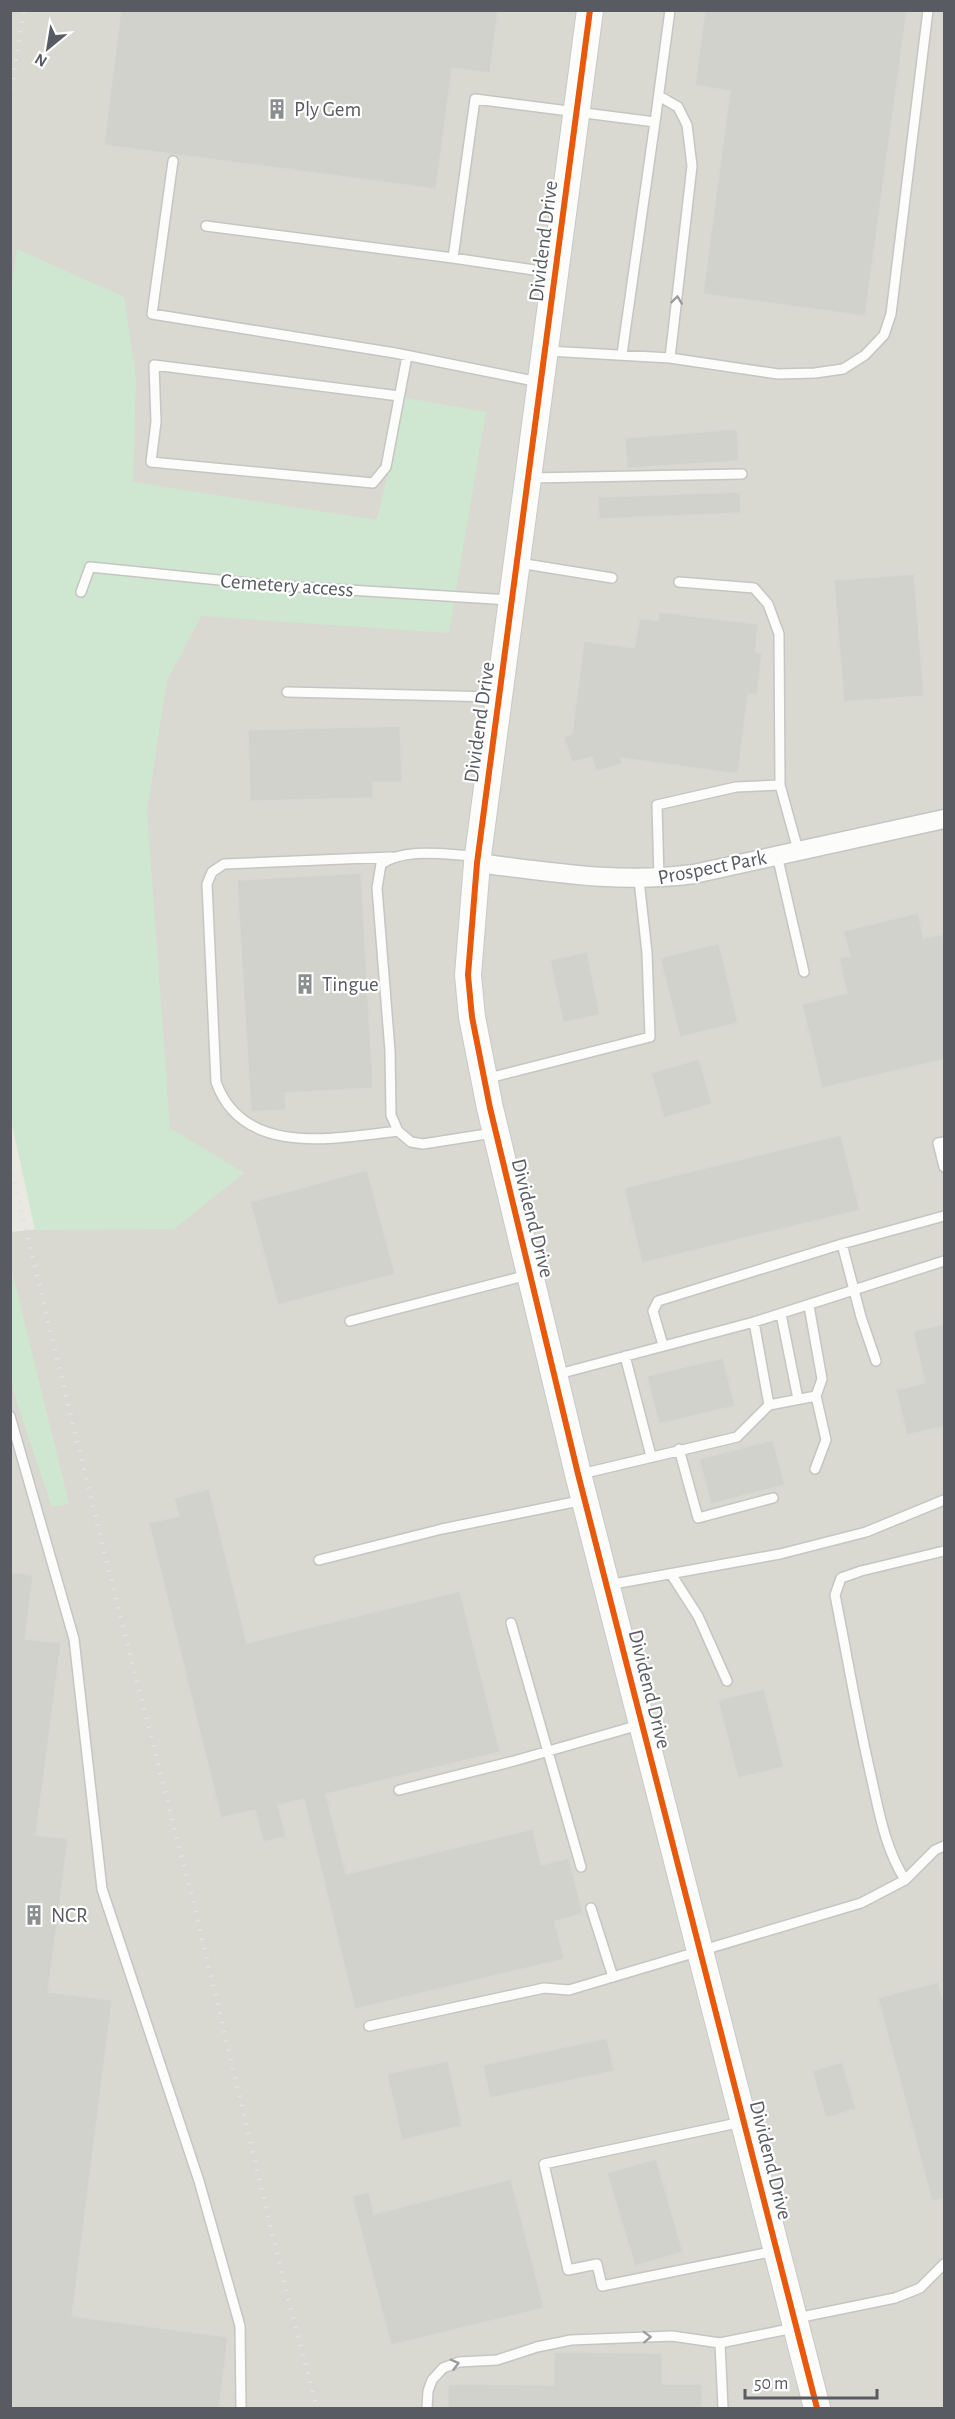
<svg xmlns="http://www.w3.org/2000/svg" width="955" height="2419" viewBox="0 0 955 2419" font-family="'Alegreya Sans',sans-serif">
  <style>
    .industrial { fill: #d9d9d2 }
    .green { fill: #cfe7d0 }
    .building { fill: #d2d2cd; stroke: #d8d8d2; stroke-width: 1.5 }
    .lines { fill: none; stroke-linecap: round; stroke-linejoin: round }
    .lane-casing { stroke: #c5c5c4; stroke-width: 12 }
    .street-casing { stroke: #c5c5c4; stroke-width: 21 }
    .secondary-casing { stroke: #c8c8c8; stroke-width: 28 }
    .lane { stroke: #fcfcfb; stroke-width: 9 }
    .street { stroke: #fcfcfb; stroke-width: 18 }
    .secondary { stroke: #fcfcfb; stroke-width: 26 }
    .rail { stroke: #e2e3e2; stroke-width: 4.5; stroke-dasharray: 1.5 8; stroke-linecap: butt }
    .cycleway-casing { stroke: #fff; stroke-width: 10 }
    .cycleway { stroke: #e8590c; stroke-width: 6 }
    .oneway { stroke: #9a9b9f }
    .labels { text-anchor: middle; stroke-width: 4.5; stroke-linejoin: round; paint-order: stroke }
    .poi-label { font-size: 21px; fill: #585b61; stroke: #fff; text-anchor: start }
    .street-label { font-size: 21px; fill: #585b61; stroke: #fff }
  </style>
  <rect width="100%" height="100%" fill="#e9e9e2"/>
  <!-- industrial -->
  <path class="industrial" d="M11,11H944V2408H11V1232L173,1215L11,518Z"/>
  <!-- green -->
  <path class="green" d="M17,249L124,297L136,377L133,482L377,520L406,398L486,412L449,633L201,616L167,680L147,811L170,1128L244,1173L174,1229L35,1230L11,1120L10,298Z
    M11,1267L69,1504L52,1507L11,1384Z"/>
  <!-- building -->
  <path class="building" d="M121,10H498L490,73L452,68L436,189L104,145Z
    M705,10H907L865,316L703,294L730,91L695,85Z
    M737,429L739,461L627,468L625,438Z
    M740,492L741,513L599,519L598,497Z
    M914,574L924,696L844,702L834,580Z
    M659,612L758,624L755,652L762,653L757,695L748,694L738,774L621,758L622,764L596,771L592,757L572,762L564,737L572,734L584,641L634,648L640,618L658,621Z
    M400,726L402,782H373V798L250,801L248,730Z
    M361,873L373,1088L285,1093L286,1110L251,1112L237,880Z
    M918,913L924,938L945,934V1059L822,1088L802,1004L847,993L839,958L850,956L843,931Z
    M719,943L738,1023L680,1037L660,958Z
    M587,952L600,1015L563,1022L550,960Z
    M699,1059L712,1104L664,1118L651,1073Z
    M841,1135L860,1210L642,1263L624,1188Z
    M367,1170L395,1274L278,1305L250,1202Z
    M945,1324V1426L907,1435L896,1390L925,1383L913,1331Z
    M723,1358L735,1406L659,1424L647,1376Z
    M773,1440L785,1485L711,1504L699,1459Z
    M209,1489L247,1643L460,1591L500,1752L326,1794L346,1874L533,1829L541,1865L569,1858L583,1914L555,1921L564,1959L355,2009L304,1799L278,1805L286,1837L263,1842L255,1810L221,1818L149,1523L179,1516L174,1498Z
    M10,1572L33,1575L25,1639L61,1643L36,1835L68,1839L48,1992L112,2000L72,2316L228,2337L219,2409H10Z
    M764,1689L784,1767L738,1778L718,1700Z
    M938,1982L945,2006V2198L932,2201L878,1998Z
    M607,2038L614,2071L490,2098L483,2065Z
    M448,2061L462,2126L402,2140L387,2074Z
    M842,2062L856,2109L826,2118L812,2071Z
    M656,2159L683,2252L635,2266L607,2173Z
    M511,2179L544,2308L391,2345L352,2196L369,2192L374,2214Z
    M554,2352L662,2353V2384H702V2409H448V2384L554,2385Z"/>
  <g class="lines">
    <!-- lane casing -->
    <g class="lane-casing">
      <path id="lane" d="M659,96L678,107L687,125L692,166L670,358
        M173,161L152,314L395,353L539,382
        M206,226L453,258
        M554,273L453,258L475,99L655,122L670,10
        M548,351L670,358L778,374L815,373L843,369L865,355L884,335L891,314L928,10
        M622,354L655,122
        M399,396L154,365L156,422L151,462L373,483L386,467L407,356
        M530,478L742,474
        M519,563L612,578
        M679,582L754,588L768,604L779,634L780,785L798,850
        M81,592L90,567L269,585L510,600
        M287,692L496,697
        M777,855L804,972
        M476,856C446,855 407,847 381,864L377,888L390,1051L391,1115L398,1131L411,1142L423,1144L493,1133
        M391,857L224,864L212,872L207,884L216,1082C243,1158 336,1138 398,1131
        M659,879L657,805L736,787L780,785
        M485,1079L650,1037L647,953L639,880
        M944,1142L938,1143L944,1167
        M842,1244L861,1317L876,1361
        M809,1306L822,1379L816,1396
        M781,1314L798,1399
        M350,1321L528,1275
        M754,1322L944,1261
        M663,1345L653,1311L658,1301L842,1244L944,1216
        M625,1356L651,1456
        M555,1375L754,1322L769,1405L737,1437L581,1474
        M769,1405L816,1396L826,1440L815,1469
        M10,1416L74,1639L102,1889L199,2181L240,2326L241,2408
        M679,1449L698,1518L773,1498
        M319,1560L442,1529L584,1500
        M671,1574L698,1616L727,1681
        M608,1585L780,1554L866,1532L944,1500
        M511,1623L581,1867
        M399,1790L514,1761L639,1725
        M905,1880C885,1848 879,1812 871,1776C857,1716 847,1655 835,1595L841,1578L861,1571L944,1551
        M591,1908L613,1977
        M369,2026L544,1988L569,1990L861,1903L905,1880L935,1850L944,1846
        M742,2122L544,2164L568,2270L597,2264L602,2286L775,2251
        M797,2318L895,2298L920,2288L944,2264
        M720,2343L723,2408
        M427,2408L428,2391L432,2380L443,2368L459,2362L497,2360L537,2347L571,2340L672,2336L720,2343L794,2328"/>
    </g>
    <!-- street casing -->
    <g class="street-casing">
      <path id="street" d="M477,863C551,872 619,884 694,874L944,819"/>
    </g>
    <!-- secondary casing -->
    <g class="secondary-casing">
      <path id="secondary" d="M590,10L477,863L468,975L472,1017L490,1108L578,1474L817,2408"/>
    </g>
    <!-- lane -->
    <use href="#lane" class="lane"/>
    <!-- street -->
    <use href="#street" class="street"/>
    <!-- secondary -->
    <use href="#secondary" class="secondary"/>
    <!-- rail -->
    <path class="rail" d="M10,98L24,10
      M10,1164L103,1548L194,1905L285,2287L317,2408"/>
    <!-- cycleway casing -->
    <g class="cycleway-casing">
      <path id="cycleway" d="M590,10L477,863L468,975L472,1017L490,1108L578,1474L817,2408"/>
    </g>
    <!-- cycleway -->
    <use href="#cycleway" class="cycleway"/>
  </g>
  <!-- one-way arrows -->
  <defs><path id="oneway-chevron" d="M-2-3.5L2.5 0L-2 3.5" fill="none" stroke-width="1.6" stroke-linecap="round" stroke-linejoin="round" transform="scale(1.5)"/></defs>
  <g class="oneway">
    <use href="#oneway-chevron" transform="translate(677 300) rotate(-83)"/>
    <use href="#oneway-chevron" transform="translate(647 2337) rotate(-2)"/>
    <use href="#oneway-chevron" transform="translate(455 2364) rotate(-15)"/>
  </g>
  <!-- icons -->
  <defs>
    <g id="building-bare" transform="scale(1.62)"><path d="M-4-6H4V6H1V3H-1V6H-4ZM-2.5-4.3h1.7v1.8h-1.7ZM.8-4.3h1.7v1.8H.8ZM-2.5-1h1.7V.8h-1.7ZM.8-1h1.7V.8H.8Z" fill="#8b8d8e" stroke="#fff" stroke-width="2.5" paint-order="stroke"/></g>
  </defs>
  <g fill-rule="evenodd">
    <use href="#building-bare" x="277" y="109"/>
    <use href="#building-bare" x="305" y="984"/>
    <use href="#building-bare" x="34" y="1915"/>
  </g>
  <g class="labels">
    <!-- poi labels -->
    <g class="poi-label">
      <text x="294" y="116">Ply Gem</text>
      <text x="322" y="991">Tingue</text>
      <text x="51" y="1922">NCR</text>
    </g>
    <!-- street labels -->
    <g class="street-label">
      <text transform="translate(543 241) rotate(-83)" y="7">Dividend Drive</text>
      <text transform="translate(287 585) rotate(4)" y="7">Cemetery access</text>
      <text transform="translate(479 722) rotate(-82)" y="7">Dividend Drive</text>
      <text transform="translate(712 867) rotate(-11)" y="7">Prospect Park</text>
      <text transform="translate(533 1218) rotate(76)" y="7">Dividend Drive</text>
      <text transform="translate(650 1689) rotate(76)" y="7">Dividend Drive</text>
      <text transform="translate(771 2160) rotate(76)" y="7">Dividend Drive</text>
    </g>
  </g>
  <!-- border -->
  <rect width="955" height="2419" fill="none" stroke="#585b61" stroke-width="24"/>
  <!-- north arrow -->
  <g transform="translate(48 48) rotate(210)" stroke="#ffffff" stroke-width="4.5" paint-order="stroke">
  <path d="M0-4.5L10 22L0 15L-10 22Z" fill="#585b61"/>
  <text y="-9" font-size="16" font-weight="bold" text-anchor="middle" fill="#585b61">N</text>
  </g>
  <!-- scale -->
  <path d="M745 2389v9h132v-9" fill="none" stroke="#585b61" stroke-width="3"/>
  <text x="754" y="2389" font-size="18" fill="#585b61" stroke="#ffffff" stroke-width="4.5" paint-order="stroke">50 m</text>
</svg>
